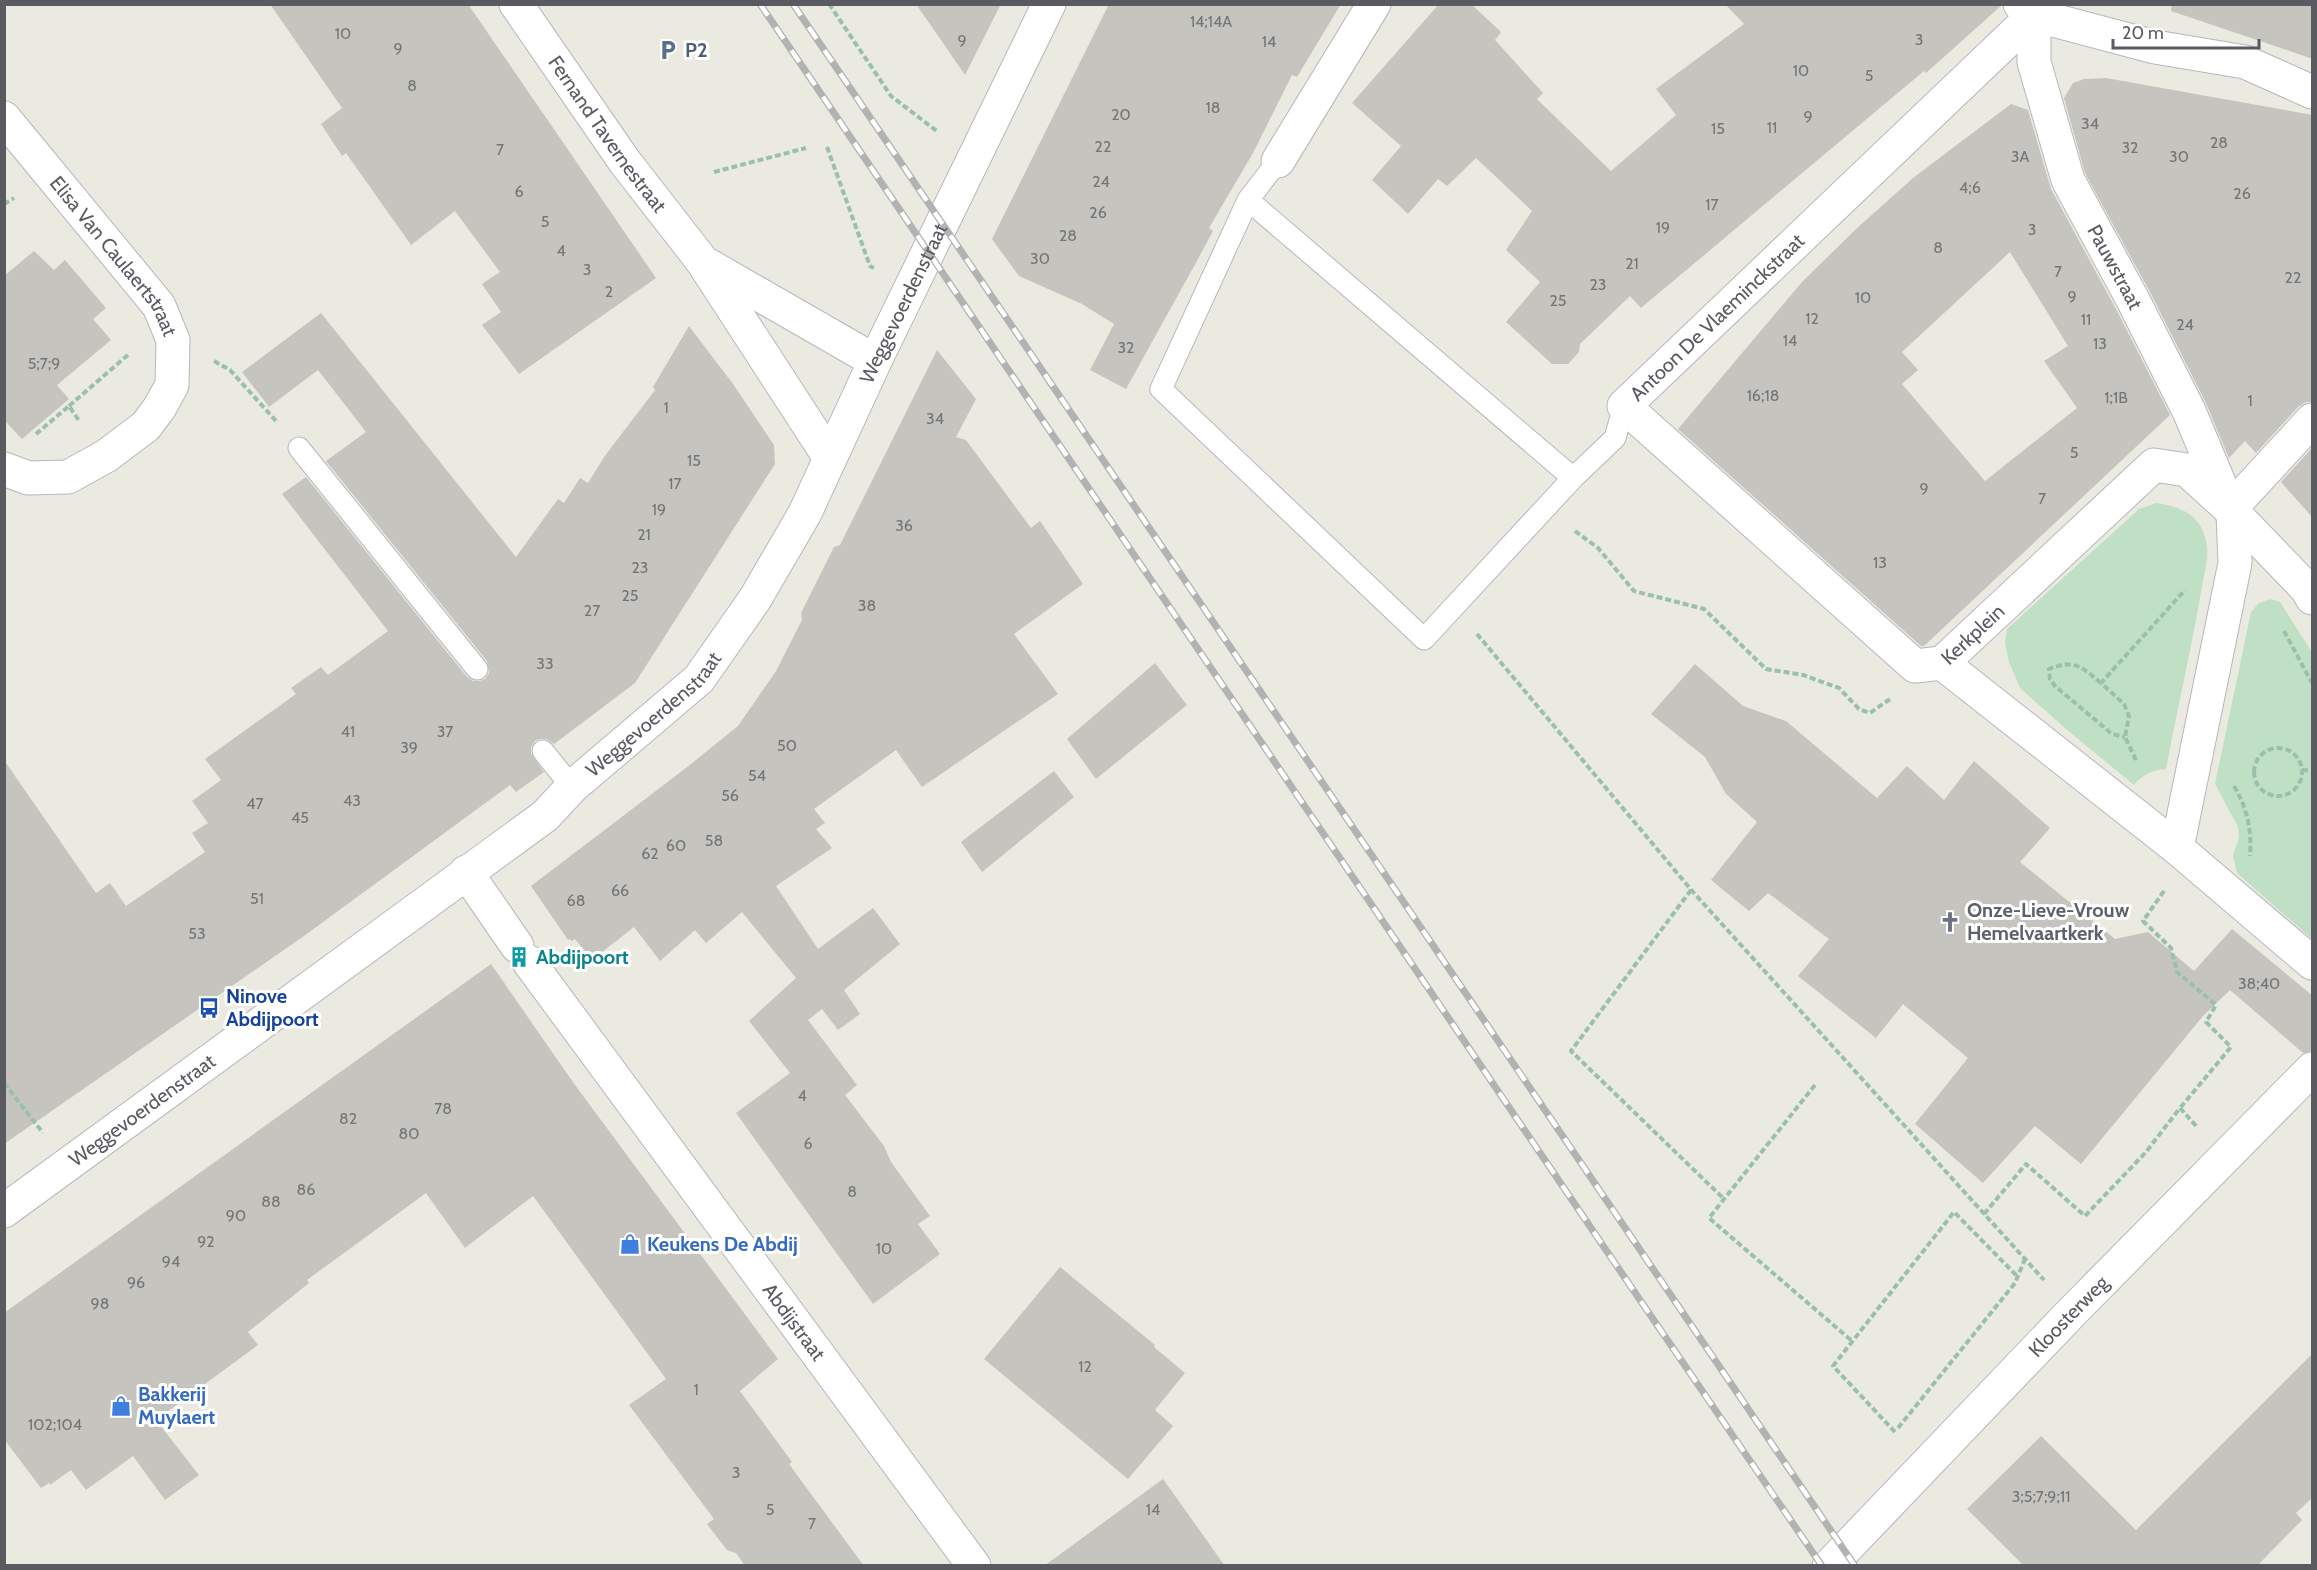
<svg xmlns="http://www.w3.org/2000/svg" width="2317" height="1570" viewBox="0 0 2317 1570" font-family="Cabin,sans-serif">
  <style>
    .green { fill: #bfe0c5 }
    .building { fill: #c6c4be; fill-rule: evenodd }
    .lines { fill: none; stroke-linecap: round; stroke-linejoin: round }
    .lane-casing { stroke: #b6b7bc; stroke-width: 23 }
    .street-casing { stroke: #b6b7bc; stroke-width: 35 }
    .path { stroke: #9ac0ac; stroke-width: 4; stroke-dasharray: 6 3; stroke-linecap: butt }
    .lane { stroke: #fff; stroke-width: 21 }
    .street { stroke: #fff; stroke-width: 33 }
    .rail-casing { stroke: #b1b2b2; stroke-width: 7 }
    .rail { stroke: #fff; stroke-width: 4.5; stroke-dasharray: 14; stroke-linecap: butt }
    .labels { text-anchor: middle; stroke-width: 6; stroke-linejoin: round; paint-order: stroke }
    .number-label { font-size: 16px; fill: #747578 }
    .service-label { font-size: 20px; font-weight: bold; fill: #4e5e75; stroke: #fff; text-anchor: start }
    .street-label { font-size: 20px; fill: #595b60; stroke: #fff }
    .worship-label { font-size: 20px; font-weight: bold; fill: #5b616d; stroke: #fff; text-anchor: start }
    .culture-label { font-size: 20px; font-weight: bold; fill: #0d838f; stroke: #fff; text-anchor: start }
    .transit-label { font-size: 20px; font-weight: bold; fill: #164399; stroke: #fff; text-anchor: start }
    .shop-label { font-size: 20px; font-weight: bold; fill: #366cbe; stroke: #fff; text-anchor: start }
  </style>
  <rect width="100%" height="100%" fill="#eaeae1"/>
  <!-- green -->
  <path class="green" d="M2156,503C2184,507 2203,516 2207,547C2209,560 2203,579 2201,592C2191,651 2177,710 2166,769C2152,770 2142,775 2134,785L2066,729L2020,688L2009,662L2005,643L2007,629L2139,509Z
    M2271,599L2280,602L2312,652V939L2237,873L2233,856L2239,837L2238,827L2215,784L2251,612L2259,603Z"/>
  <!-- building -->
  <path class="building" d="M270,4H468L656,278L519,374L482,325L501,312L482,284L500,272L455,211L411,245L346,153L342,156L321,124L342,108Z
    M916,4H1001L965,75Z
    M1109,4H1341L1297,77L1292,75L1253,153L1209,228L1213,231L1198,259L1126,389L1090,370L1114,324L1082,304L1019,276L992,239Z
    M1439,4H1471L1501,32L1495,40L1543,93L1537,99L1611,171L1676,115L1656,89L1744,24L1725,4L2002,5L1926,73L1924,71L1641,308L1630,296L1580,344L1579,352L1568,364H1552L1506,322L1540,282L1506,250L1532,211L1476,158L1447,186L1438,179L1408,214L1372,180L1401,146L1352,103Z
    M2172,4H2313V59L2171,11Z
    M2106,78L2313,115V402H2306L2298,407L2256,453L2245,441L2229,458L2206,403L2151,294L2085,173L2064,98L2073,83L2084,79Z
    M2011,104L2028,110L2051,189L2117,311L2170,415L1924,646H1921L1678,429L1802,282L1856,229L1913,178ZM2010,252L2068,346L2044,361L2077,408L1985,481L1902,384L1918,370L1902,352Z
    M34,251L54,270L65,260L106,308L93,319L111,340L57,385L69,399L22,439L4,420V276Z
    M321,313L516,557L558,499L564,503L580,478L588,483L604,457L655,390L653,387L689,326L733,384L774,445L775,464L635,683L554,744L547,739H540L535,741L531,747V754L544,772L516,792L510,785L304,936L4,1144V760L96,893L110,883L126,906L205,852L192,833L208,823L192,801L221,780L205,759L296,694L291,688L321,667L328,675L388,631L282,494L306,477L467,677L473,681H480L485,679L489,673L487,661L326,461L366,432L318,370L269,407L242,372Z
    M937,350L976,399L956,437L966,440L1031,528L1040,521L1083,584L1014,634L1058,694L922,787L896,750L814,809L825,823L816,829L832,848L776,886L818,949L873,908L900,944L844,990L860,1014L838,1030L822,1009L808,1020L857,1085L845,1095L884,1146L891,1162L930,1216L918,1224L940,1254L873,1304L736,1113L790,1073L749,1021L796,978L742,912L706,943L695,930L660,961L634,927L592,960L575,939L572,941L570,939L568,940L531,886L686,768L738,726L776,671L802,620L801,613L834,547L840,545Z
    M2313,447V518L2281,482Z
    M1155,663L1187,705L1096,779L1067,739Z
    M1695,664L1743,706L1786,721L1877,798L1907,766L1944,800L1974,761L2050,828L2020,862L2115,939L2148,932L2194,971L2232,929L2313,996V1051L2303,1053L2230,990L2203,1016L2081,1164L2035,1126L1983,1183L1915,1124L1968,1058L1903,1004L1876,1038L1798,976L1829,939L1768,893L1749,911L1711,880L1757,822L1726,794L1705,757L1651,714Z
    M1054,771L1074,797L982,872L961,842Z
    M491,964L575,1085L778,1359L740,1391L792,1462L789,1464L864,1566H745L736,1553L727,1550L707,1524L714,1519L629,1405L666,1379L533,1196L465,1248L426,1193L307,1280L309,1283L248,1332L258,1345L156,1420L199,1475L165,1500L133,1456L86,1490L71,1470L50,1485L49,1483L41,1488L4,1439V1313Z
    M1060,1267L1155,1345L1154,1347L1185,1373L1155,1410L1173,1426L1128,1479L984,1359Z
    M2313,1353V1497L2296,1513L2302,1520L2257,1566H2024L1967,1509L2041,1436L2136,1530Z
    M1163,1479L1225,1566H1044Z"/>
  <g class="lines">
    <!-- lane casing -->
    <g class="lane-casing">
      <path id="lane" d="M1278,161L1248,200L1161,389L1424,639L1573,478L1615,438L1624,406
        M1248,200L1573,478
        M299,448L477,669
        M543,751L572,787"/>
    </g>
    <!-- street casing -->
    <g class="street-casing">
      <g id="street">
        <path id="s1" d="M516,4L625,162L702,261L830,458"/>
        <path d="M2020,4L2034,15L2155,47L2245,62L2312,92"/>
        <path id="s2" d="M2037,4L2034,15V62L2068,180L2134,302L2189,411L2230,509"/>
        <path id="s3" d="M4,118L159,306L173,340L172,385L160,407L146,426L106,456L68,477L28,478L4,469"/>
        <path d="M1278,161L1374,4"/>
        <path d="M708,265L875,361"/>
        <path d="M2230,509L2312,420"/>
        <path id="s4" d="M1942,663L1915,666L1624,406L2034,15"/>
        <path id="s5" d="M1942,663L2154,465L2187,470L2230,509L2307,589L2312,598"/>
        <path d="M1942,663L2177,848L2312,963"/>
        <path d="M2177,848L2235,563L2233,513"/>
        <path d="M466,872L517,946"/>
        <path id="s6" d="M529,962L974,1566"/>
        <path id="s7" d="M4,1211L545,816L572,787L699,679L755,599L805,513L875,361L1049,4"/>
        <path id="s8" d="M1829,1566L2072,1312L2312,1069"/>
      </g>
    </g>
    <!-- path -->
    <path class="path" d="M829,4L891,96L938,132
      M827,147L870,266L874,268
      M714,172L806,148
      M4,204L14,198
      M214,361L230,370L277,422
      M69,406L129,354
      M36,434L69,406L80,422
      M1575,531L1598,548L1634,591L1704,609L1766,669L1803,675L1839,688L1859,709L1870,713L1890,699
      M2284,631L2312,683
      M1477,634L1693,892L2044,1280
      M2101,683C2082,667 2075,659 2049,669L2050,679L2055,686L2112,734L2125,737
      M2254 772a24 24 0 1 1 48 0a24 24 0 1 1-48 0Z
      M2136,760L2125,737L2129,716L2124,704L2101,683L2185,590
      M2302,770L2312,771
      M2234,786C2247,808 2252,830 2250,856
      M1691,890L1571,1051L1724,1199
      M2164,891L2143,921L2171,948L2177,972L2216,1005L2206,1022L2231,1047L2180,1108
      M4,1083L43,1133
      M1815,1085L1709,1218L1852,1341
      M1984,1214L2026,1164L2085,1216L2146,1152L2180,1108L2197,1127
      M1898,1428L2015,1283L2025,1259
      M1895,1432L1833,1366L1954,1212L2017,1276"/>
    <!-- lane -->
    <use href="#lane" class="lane"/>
    <!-- street -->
    <use href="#street" class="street"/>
    <!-- rail casing -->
    <g class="rail-casing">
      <path id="rail" d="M760,4L1625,1278L1822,1566
        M793,4L1855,1566"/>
    </g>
    <!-- rail -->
    <use href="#rail" class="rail"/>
  </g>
  <!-- icons -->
  <defs>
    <g id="parking-bare" transform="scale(1.62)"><path d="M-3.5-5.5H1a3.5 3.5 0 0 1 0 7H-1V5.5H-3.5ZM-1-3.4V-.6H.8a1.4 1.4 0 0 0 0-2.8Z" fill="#5c6f8a" stroke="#fff" stroke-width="2.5" paint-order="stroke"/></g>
    <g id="church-bare" transform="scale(1.62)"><path d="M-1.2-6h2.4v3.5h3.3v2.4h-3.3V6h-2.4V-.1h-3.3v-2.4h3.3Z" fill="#6b7280" stroke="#fff" stroke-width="2.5" paint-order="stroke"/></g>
    <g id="building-bare" transform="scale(1.62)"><path d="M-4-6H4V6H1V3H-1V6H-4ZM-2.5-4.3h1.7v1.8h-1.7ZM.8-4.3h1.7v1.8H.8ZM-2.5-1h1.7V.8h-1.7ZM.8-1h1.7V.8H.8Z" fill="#0f9aa8" stroke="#fff" stroke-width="2.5" paint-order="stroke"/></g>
    <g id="bus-bare" transform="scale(1.62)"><path d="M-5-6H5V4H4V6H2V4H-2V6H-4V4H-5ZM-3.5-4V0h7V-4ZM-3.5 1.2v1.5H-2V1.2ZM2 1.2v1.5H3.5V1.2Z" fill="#1a4fb4" stroke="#fff" stroke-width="2.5" paint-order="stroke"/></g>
    <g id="shop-bare" transform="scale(1.62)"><path d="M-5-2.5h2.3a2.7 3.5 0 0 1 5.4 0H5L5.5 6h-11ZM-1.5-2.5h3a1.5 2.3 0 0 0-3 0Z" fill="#3f7fe0" stroke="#fff" stroke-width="2.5" paint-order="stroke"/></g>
  </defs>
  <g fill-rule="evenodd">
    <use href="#parking-bare" x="668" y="50"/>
    <use href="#church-bare" x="1950" y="922"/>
    <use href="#building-bare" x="519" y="957"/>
    <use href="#bus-bare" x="209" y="1008"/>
    <use href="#shop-bare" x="630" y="1244"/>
    <use href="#shop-bare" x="121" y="1406"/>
  </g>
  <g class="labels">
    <!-- number labels -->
    <g class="number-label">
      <text x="1211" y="27">14;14A</text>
      <text x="343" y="39">10</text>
      <text x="1919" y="45">3</text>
      <text x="962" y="46">9</text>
      <text x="1269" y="47">14</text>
      <text x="398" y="54">9</text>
      <text x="1801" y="76">10</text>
      <text x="1869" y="81">5</text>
      <text x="412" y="91">8</text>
      <text x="1213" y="113">18</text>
      <text x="1121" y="120">20</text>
      <text x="1808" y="122">9</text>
      <text x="2090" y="129">34</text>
      <text x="1772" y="133">11</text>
      <text x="1718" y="134">15</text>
      <text x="2219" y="148">28</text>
      <text x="1103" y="152">22</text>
      <text x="2130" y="153">32</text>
      <text x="500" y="155">7</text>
      <text x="2020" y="162">3A</text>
      <text x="2179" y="162">30</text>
      <text x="1101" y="187">24</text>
      <text x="1970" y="193">4;6</text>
      <text x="519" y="197">6</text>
      <text x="2242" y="199">26</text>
      <text x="1712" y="210">17</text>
      <text x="1098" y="218">26</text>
      <text x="545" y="227">5</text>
      <text x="1663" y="233">19</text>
      <text x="2032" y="235">3</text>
      <text x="1068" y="241">28</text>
      <text x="1938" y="253">8</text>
      <text x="561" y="256">4</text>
      <text x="1040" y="264">30</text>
      <text x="1632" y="269">21</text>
      <text x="587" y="275">3</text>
      <text x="2058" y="277">7</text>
      <text x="2293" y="283">22</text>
      <text x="1598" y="290">23</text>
      <text x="609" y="297">2</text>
      <text x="2072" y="302">9</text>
      <text x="1863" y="303">10</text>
      <text x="1558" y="306">25</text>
      <text x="1812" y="324">12</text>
      <text x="2086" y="325">11</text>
      <text x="2185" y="330">24</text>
      <text x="1790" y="346">14</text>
      <text x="2100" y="349">13</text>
      <text x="1126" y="353">32</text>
      <text x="44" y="369">5;7;9</text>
      <text x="1763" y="401">16;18</text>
      <text x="2116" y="403">1;1B</text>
      <text x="2250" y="406">1</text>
      <text x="666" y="413">1</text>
      <text x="935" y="424">34</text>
      <text x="2074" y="458">5</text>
      <text x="694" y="466">15</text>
      <text x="675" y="489">17</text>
      <text x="1924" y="494">9</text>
      <text x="2042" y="504">7</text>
      <text x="659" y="515">19</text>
      <text x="904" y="531">36</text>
      <text x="644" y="540">21</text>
      <text x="1880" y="568">13</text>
      <text x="640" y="573">23</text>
      <text x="630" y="601">25</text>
      <text x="867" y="611">38</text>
      <text x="592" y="616">27</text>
      <text x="545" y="669">33</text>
      <text x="348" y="737">41</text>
      <text x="445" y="737">37</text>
      <text x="787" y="751">50</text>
      <text x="409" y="753">39</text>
      <text x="757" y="781">54</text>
      <text x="730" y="801">56</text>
      <text x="352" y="806">43</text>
      <text x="255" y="809">47</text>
      <text x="300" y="823">45</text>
      <text x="714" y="846">58</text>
      <text x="676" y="851">60</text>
      <text x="650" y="859">62</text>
      <text x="620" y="896">66</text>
      <text x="257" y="904">51</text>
      <text x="576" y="906">68</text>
      <text x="197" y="939">53</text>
      <text x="2259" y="989">38;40</text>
      <text x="802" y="1101">4</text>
      <text x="443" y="1114">78</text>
      <text x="348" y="1124">82</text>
      <text x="409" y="1139">80</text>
      <text x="808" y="1149">6</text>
      <text x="306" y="1195">86</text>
      <text x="852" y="1197">8</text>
      <text x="271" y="1207">88</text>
      <text x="236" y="1221">90</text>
      <text x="206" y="1247">92</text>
      <text x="884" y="1254">10</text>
      <text x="171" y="1267">94</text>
      <text x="136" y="1288">96</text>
      <text x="100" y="1309">98</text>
      <text x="1085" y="1372">12</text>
      <text x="696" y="1395">1</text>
      <text x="55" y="1430">102;104</text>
      <text x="736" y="1478">3</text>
      <text x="2041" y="1502">3;5;7;9;11</text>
      <text x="770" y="1515">5</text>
      <text x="1153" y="1515">14</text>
      <text x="812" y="1529">7</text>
    </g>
    <!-- service labels -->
    <g class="service-label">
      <text x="685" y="57">P2</text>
    </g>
    <!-- street labels -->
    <g class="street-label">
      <text dy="7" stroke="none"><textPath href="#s1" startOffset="159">Fernand Tavernestraat</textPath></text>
      <text dy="7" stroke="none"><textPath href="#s3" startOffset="177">Elisa Van Caulaertstraat</textPath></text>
      <text dy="7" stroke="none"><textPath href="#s2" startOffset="280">Pauwstraat</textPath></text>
      <text dy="7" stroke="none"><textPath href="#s7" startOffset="1305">Weggevoerdenstraat</textPath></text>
      <text dy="7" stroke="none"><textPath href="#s4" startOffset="546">Antoon De Vlaeminckstraat</textPath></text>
      <text dy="7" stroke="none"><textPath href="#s5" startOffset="42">Kerkplein</textPath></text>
      <text dy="7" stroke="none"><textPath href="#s7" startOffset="819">Weggevoerdenstraat</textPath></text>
      <text dy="7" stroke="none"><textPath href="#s7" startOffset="171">Weggevoerdenstraat</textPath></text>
      <text dy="7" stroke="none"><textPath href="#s8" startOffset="346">Kloosterweg</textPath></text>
      <text dy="7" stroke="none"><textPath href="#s6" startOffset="447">Abdijstraat</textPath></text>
    </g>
    <!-- worship labels -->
    <g class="worship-label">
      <text x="1967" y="917">Onze-Lieve-Vrouw<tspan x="1967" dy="23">Hemelvaartkerk</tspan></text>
    </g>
    <!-- culture labels -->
    <g class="culture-label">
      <text x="536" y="964">Abdijpoort</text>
    </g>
    <!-- transit labels -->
    <g class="transit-label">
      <text x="226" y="1003">Ninove<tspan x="226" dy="23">Abdijpoort</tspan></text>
    </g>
    <!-- shop labels -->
    <g class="shop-label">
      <text x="647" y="1251">Keukens De Abdij</text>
      <text x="138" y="1401">Bakkerij<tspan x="138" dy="23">Muylaert</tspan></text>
    </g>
  </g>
  <!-- border -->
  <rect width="2317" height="1570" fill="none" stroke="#595b60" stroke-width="12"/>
  <!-- scale -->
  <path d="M2113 39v9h146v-9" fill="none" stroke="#595b60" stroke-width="3"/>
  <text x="2122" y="39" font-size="18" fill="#595b60" stroke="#ffffff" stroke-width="4.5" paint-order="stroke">20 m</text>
</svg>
